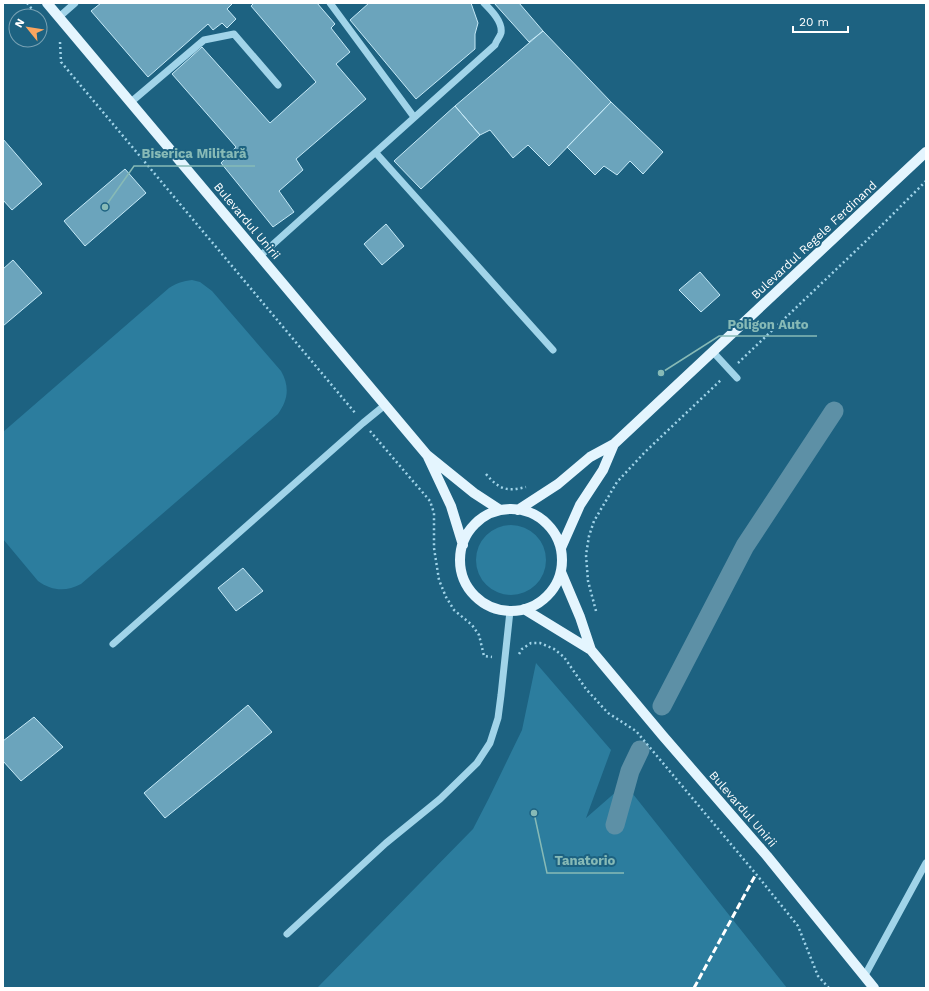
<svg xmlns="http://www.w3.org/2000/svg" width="929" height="991" viewBox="0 0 929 991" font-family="'Work Sans',sans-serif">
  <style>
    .green { fill: #2c7d9e }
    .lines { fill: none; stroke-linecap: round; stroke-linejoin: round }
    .canal { stroke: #5d90a6; stroke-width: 19 }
    .building { fill: #6ba4bc; stroke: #c5e9f7 }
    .path { stroke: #a1d4e9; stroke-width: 2.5; stroke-dasharray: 2 3; stroke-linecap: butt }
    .minor { stroke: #a1d4e9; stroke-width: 7 }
    .major { stroke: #e4f5fe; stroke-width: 10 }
    .rail { stroke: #fff; stroke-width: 3; stroke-dasharray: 7 3; stroke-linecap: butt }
    .labels { text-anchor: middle; stroke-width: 4; stroke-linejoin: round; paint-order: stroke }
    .street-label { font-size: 12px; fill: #fff; stroke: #1d6281 }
    .leader { fill: none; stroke: #87bab6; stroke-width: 1.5 }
    .callout-dot { fill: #87bab6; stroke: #1d6281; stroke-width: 1.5 }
    .callout-label { font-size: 13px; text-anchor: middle; font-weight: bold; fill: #87bab6; stroke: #1d6281; stroke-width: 4; stroke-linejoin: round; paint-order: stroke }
  </style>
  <rect width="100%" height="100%" fill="#1d6281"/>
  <!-- green -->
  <path class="green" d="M192,280L200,282L212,291L281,371C290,387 288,400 278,414L81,584C66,592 52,591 38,581L3,539V432L169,288C177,283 183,281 192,280Z
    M476 560a35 35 0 1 1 70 0a35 35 0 1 1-70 0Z
    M536,663L611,750L586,818L625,784L787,988H315L318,987L473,829L489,798L522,730Z"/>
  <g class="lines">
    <!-- canal -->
    <path class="canal" d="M662,706L745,546L834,411
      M615,825L630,771L640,750"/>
  </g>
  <!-- building -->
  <path class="building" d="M101,3H233L227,9L236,19L227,28L222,23L213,30L208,24L148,77L91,11Z
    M254,3H317L335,24L331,28L350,52L336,64L366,99L296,159L303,170L279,191L294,212L273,227L221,163L236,147L172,74L202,47L270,123L316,82L251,6Z
    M369,3H471L478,23L475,34V49L416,99L350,20Z
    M494,3H519L543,31L529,42Z
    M543,31L611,102L549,166L528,145L513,158L490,130L480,135L455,106Z
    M611,102L663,152L643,174L630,161L617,175L604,166L595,175L567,147Z
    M455,106L480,135L421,189L394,161Z
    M3,139L42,184L12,210L3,200Z
    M125,169L146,193L85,246L64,221Z
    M386,224L404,246L382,265L364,244Z
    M13,260L42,293L3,326V269Z
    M700,272L720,295L701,312L679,290Z
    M243,568L263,591L236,611L218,588Z
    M248,705L272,732L165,818L144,793Z
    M34,717L63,747L21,781L3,761V741Z"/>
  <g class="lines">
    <!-- path -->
    <path class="path" d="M27,3L35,13
      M60,42L61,62L356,414
      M738,363L867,240L926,181
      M370,431L430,501L434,513V548L439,580L446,597L454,610L472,625L479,635L484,656L492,657
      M486,474C499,489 506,492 526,487
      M596,611L588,581L586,555L589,536L594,521L617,482L645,452L722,379
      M519,654L522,649L531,643H540L554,649L564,657L586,689L608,713L636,731L756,874L798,926L818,976L829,988"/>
    <!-- minor -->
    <path class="minor" d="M330,3L414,117
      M59,17L75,3
      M131,102L204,40L234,34L278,85
      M376,153L553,350
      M260,256L495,45C496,41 500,37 501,33C503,22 491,10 484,3
      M713,352L737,378
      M113,644L363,423L385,405
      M287,934L386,843L440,799L477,763L490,743L498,718L501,695L510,611
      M864,977L926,863"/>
    <!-- major -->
    <path class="major" d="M47,3L427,455L474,493L500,510
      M428,457L451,506L463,545
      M460 560a51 51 0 1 1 102 0a51 51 0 1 1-102 0Z
      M518,510L558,484L590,457L614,444L926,152
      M561,548L580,505L603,470L614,444
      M561,572L580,617L591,650
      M524,609L591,650L663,736L767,856L874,988"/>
    <!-- rail -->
    <path class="rail" d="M694,988L756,874"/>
  </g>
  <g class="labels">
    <!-- street labels -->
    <g class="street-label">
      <text transform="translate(247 221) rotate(50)" y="4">Bulevardul Unirii</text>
      <text transform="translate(814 240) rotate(-43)" y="4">Bulevardul Regele Ferdinand</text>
      <text transform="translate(743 809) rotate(49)" y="4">Bulevardul Unirii</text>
    </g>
  </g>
  <!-- callouts -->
  <path class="leader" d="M105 207L134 166H255M661 373L719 336H817M534 813L547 873H624"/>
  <g class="callout-dot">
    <circle cx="105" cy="207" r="4"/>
    <circle cx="661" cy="373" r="4"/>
    <circle cx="534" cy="813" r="4"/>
  </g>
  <g class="callout-label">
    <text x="194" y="158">Biserica Militară</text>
    <text x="768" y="329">Poligon Auto</text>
    <text x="585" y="865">Tanatorio</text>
  </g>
  <!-- border -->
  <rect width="929" height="991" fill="none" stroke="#ffffff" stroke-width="8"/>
  <!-- north arrow -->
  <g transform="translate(28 28) rotate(300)"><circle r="19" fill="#1d6281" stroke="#77a1b3"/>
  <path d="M0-3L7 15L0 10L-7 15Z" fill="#faa55f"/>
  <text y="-6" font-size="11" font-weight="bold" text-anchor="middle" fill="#ffffff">N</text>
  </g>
  <!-- scale -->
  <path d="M793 26v6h55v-6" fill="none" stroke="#ffffff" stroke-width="2"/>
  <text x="799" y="26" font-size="12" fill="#ffffff" stroke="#1d6281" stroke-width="3" paint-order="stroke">20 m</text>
</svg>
